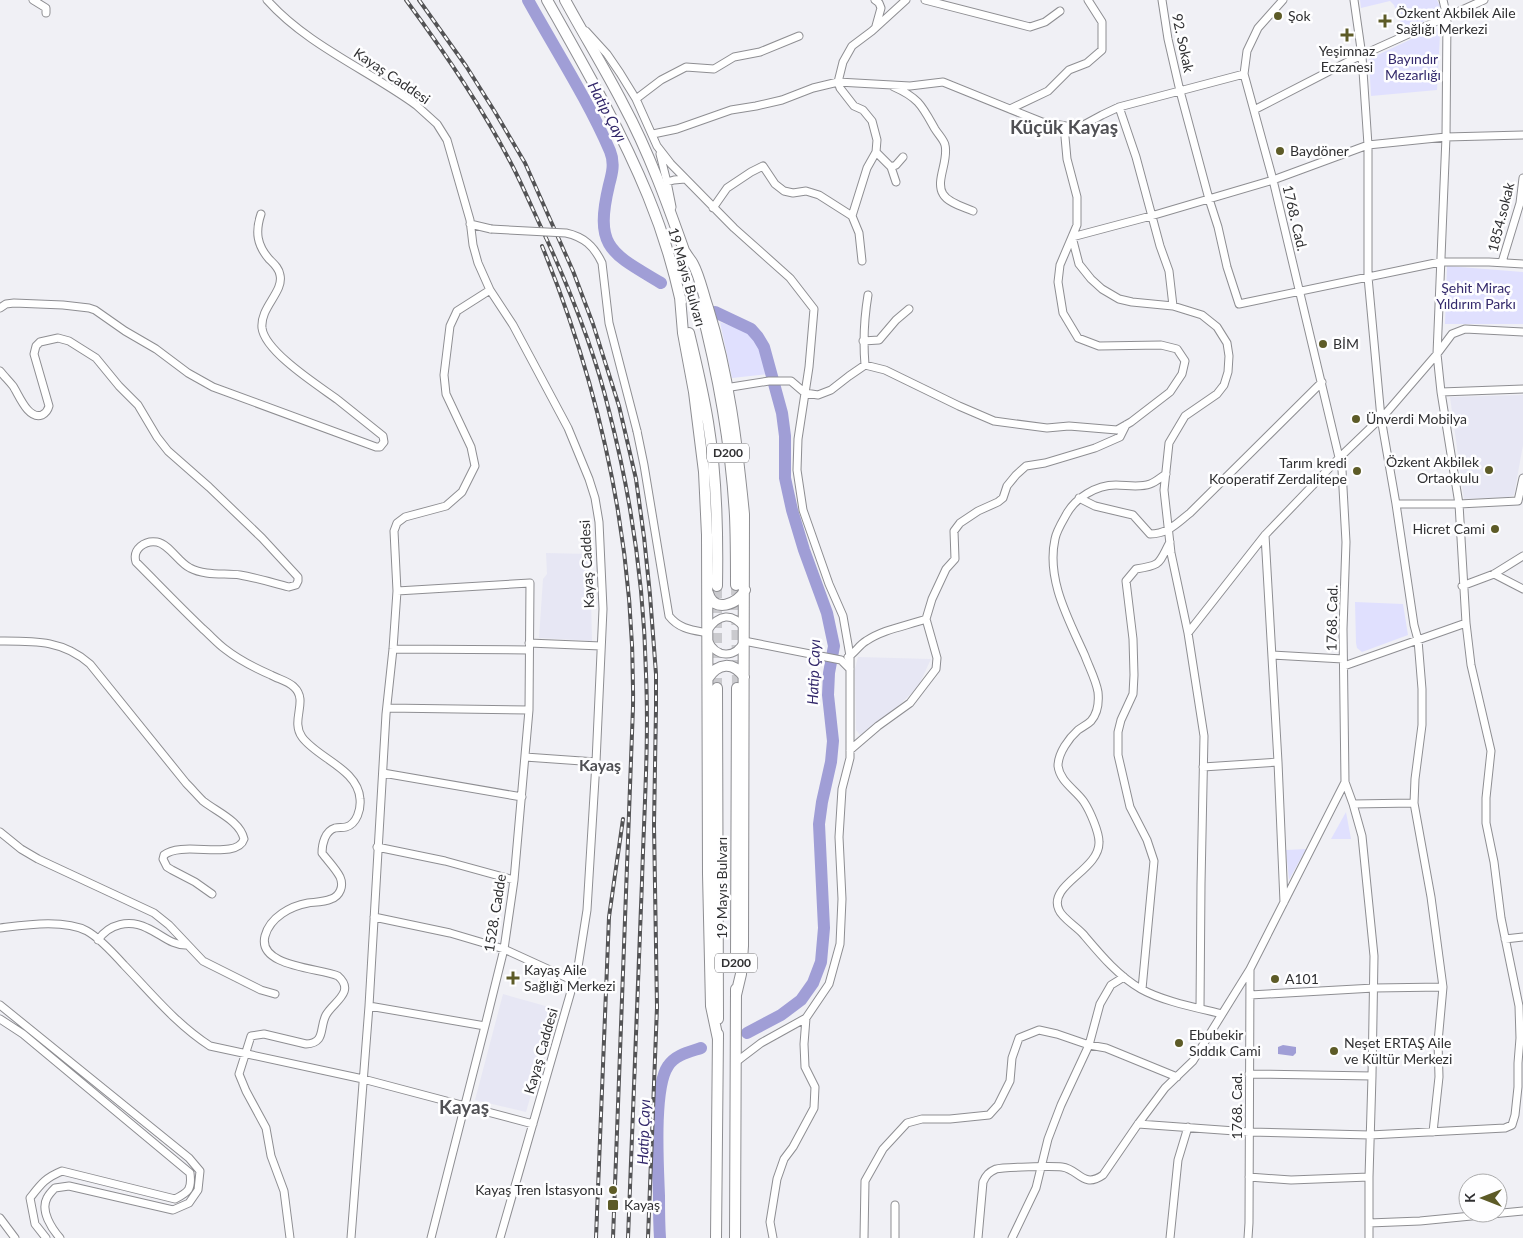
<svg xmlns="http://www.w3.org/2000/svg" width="1523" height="1238" viewBox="0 0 1523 1238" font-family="Lato,sans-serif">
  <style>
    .built { fill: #e7e7f4 }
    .green { fill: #e0e0fe }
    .water { fill: #a09ed6 }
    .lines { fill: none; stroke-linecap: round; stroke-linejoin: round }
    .river { stroke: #a09ed6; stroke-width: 12 }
    .highway-tunnel { stroke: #cacace; stroke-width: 10; stroke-dasharray: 10 5; stroke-linecap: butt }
    .minor-casing { stroke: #8e8e92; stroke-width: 9 }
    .highway-casing { stroke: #8e8e92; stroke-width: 12 }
    .minor { stroke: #fff; stroke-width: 7 }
    .highway { stroke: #fff; stroke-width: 10 }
    .rail-casing { stroke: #535355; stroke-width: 4 }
    .rail { stroke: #fefeff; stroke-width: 2; stroke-dasharray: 5.5; stroke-linecap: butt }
    .minor-bridge-casing { stroke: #8e8e92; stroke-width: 9; stroke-linecap: butt }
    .minor-bridge { stroke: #fff; stroke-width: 7 }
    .poi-dot { fill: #5d5b27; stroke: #fefeff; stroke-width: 2 }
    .labels { text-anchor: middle; stroke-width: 5; stroke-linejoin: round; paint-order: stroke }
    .shield { fill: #fefeff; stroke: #6e6e70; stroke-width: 1 }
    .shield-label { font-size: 12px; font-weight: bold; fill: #303032 }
    .poi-label { font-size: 14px; fill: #303032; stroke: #fefeff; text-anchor: start }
    .street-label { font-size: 14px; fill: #303032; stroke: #fefeff }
    .park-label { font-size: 14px; fill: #33296b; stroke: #fefeff }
    .water-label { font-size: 15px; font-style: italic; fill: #32276a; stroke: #fefeff }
    .quarter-label { font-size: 16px; font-weight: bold; fill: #505054; stroke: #fefeff }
    .district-label { font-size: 19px; font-weight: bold; fill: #505054; stroke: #fefeff }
  </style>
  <rect width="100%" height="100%" fill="#f0f0f5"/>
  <!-- built -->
  <path class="built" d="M1523,395V445L1514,495L1508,497L1464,499L1450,397Z
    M546,553L590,554L592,641L539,638L543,579L547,574Z
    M858,657L931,659L918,687L895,709L860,735L856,730L855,669Z
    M503,994L556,1009L526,1112L475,1100Z"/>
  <!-- green -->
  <path class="green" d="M1360,0H1437L1440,7L1441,12L1404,32L1394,5L1390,1L1361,8Z
    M1437,27L1440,35L1437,90L1371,96L1369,59Z
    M1447,266L1523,272V324H1445Z
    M720,322L750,333L761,347L769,374L732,378Z
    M1355,602L1403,604L1408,635L1362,652L1357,648L1356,643Z
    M1346,812L1351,839H1331Z
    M1306,849L1289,880L1286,850Z"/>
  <!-- water -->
  <path class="water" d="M1283,1045L1296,1047V1053L1293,1056L1278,1054V1047Z"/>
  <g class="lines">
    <!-- river -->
    <path class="river" d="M528,0C555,49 588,100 610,151C615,163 612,174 609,185C594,248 611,253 661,283
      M715,312L751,329L758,337L764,347L782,413L785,436V478L792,510L804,550L827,613L834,646L829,673L828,695L833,741L831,762L822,802L819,824L824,928L821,962L813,983L801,1000L781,1015L747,1033
      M660,1238C659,1224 659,1210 659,1196C658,1167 653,1088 668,1066C675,1055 689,1052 701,1048"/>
    <!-- highway-tunnel -->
    <path class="highway-tunnel" d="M736,585L737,688
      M717,688V586"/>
    <!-- minor casing -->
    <g class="minor-casing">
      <path id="minor" d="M33,0L46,8V13
        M267,0C307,45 368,70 416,105L437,124L447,140L470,220L473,245L478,263L490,290L513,325L568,428L589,479L595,498L599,522L603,609L596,762L587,910L578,967L500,1238
        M875,0L879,3L881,8L876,26
        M925,0L1030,27L1045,22L1060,11
        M1162,0L1168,39L1180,91L1209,199L1218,227L1227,267L1239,304L1440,262H1489L1523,264
        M1354,0L1362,56L1368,145V277L1381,418L1396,504L1414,625L1418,640L1422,689V725L1415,779L1414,803L1431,897L1443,987L1438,1042L1439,1077L1433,1132
        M586,31L607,54L620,73L636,99L657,146L671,164L734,228L790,278L814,309L809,367L798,439L797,470L803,510L829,584L843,616L850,656V758L842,789L839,837L842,899L840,944L829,984L806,1018L761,1043L736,1062
        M894,87C919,98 922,106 935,129C938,134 944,140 945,145C949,161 935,181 943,194C948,203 964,207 973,211
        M636,99L661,80L686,67L714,69L734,57L760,52L799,36
        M1119,107L1136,157L1160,246L1169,271L1173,306
        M1010,109L1048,91L1069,70L1087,63L1102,50V22L1088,0
        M1254,110L1351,60L1484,0
        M653,134L677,129L731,110L756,106L782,100L813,88L838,82L910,86L943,82L1042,122L1078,128L1102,115L1119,107L1244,74
        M876,152L891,167L896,182
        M660,154L667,182L672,207
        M891,167L896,165L903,157
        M667,182L674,180L685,179
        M713,208L727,188L751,172L763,166L775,184L784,191L793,193L806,191L819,195L852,216L859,233L862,261
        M852,216L867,168L876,152L877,140L872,121L863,110L854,106L840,88L838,82L843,62L852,46L872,31L906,0
        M470,224L491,229
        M1502,262L1520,203L1523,178
        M0,308L6,304L14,303L63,305L89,308L95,310L125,331L156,349L188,373L213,387L376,447H380L384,442L383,436C368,424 353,412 338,400C319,386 265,352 262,328C260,307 284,292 280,275C279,268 274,264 269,259C257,245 255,232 261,214
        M863,341L879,340L896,320L909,309
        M865,365C863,341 864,319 868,295
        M0,371C4,376 9,381 13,386C19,395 28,420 42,415C46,413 48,410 49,406L34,354L36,346L40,342L58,338L69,341L96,358L119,386L138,405L157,437L168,451L209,487L262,538L298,577V581L296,585L289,587C273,583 257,578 240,575C224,573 205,576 190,568C179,563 169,544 157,542C145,540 132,549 136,562C158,584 180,607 203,629C210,635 217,643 225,649C239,660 255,668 271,675C278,679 288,681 294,687C309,701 290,720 302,737C317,758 358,769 360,799C361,809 357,824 346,827C342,828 339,827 335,828C325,831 322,844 322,853C328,861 336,869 340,877C344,886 340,896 331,899C324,902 316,902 308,903C291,906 270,917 265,936C257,967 320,968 338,976C356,992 333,1002 326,1015C319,1028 326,1043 306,1044L264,1034L251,1036L239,1074L246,1091L266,1128L271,1156L284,1191L290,1238
        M725,388L769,381H791L805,393L818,395L831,390L849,376L865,365L885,370L959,406L994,421L1047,428L1069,426L1117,430L1131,422L1170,392L1182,374L1185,361L1177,349L1161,345L1099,346L1078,338L1063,313L1058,282L1060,265L1077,225V197L1067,159L1064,126
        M1441,392L1523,389
        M637,431L644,465L669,616C679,629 692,630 708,633
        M1166,474C1161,477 1156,482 1150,484C1139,488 1127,485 1116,485C1096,485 1075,498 1066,515C1062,522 1056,532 1055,539C1046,580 1069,620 1085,656C1089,667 1096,680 1098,692C1099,702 1098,713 1091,721C1087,725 1082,727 1078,730C1069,738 1058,753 1058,766C1060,782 1076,790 1084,802C1090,811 1099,832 1099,842C1100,870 1047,885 1059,910C1062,918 1077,927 1083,934C1100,954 1118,976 1141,989C1162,1001 1198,1008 1222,1014
        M1079,498L1095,506L1133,515L1150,534C1168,534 1177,523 1190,513L1322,382
        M1396,504H1459L1518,501L1523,478
        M1265,535L1278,762L1284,902
        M1494,574L1523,589
        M1462,586L1494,574L1523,556
        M397,591L530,583L529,710L514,880L504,949L485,1026L431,1238
        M708,630C719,614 732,612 744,628
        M1188,633L1171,553L1164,490L1169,443L1185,416L1217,394L1224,385L1228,372L1229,356L1227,343L1217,327L1202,315L1173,306L1132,302L1119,299L1102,289L1091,279L1079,264L1072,237L1151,216L1273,180L1368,145L1446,137L1523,135
        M708,640C716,658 735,659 744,641L841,660L850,669
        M0,641C35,641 63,640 90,664L186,783C192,789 197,795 203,801C217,812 240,821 244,839C237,861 182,840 164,855L163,859L167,867L172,870L195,882L212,894
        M529,643L601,646
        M393,649L529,650
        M1272,655L1343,659
        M848,657C855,653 859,645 866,641C884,629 906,626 926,619
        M1344,666L1466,623
        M387,708L529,710
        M850,750L878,726L910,703L936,669L937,658L926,619L932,599L946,569L955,559L954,531L960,523L978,511L998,502L1003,498L1007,486L1016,475L1026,466L1045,463L1095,448L1120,437L1126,425
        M525,757L596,762
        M1203,767L1278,762
        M383,773L522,797
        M1345,782L1353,804L1362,836L1374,956L1372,1076L1369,1177V1238
        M1353,804L1414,803
        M0,832L21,849L38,859L154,913L169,925L203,961L261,990L275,994
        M377,847L445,861L514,880
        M374,917L450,933L504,949L574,981
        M0,928C25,925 64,919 87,931C98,937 115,955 124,965C151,993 176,1024 210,1046L363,1079L533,1124
        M1505,939L1523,937
        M98,940C109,924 129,919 147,928C161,934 172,946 187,945
        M1142,989L1154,861L1147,840L1130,807L1118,755V732L1121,720L1133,694L1134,675L1133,639L1126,581L1136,569C1162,565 1158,564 1170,542
        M1250,995L1374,988L1443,987
        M0,1005L189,1158L200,1171L198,1190L189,1203L173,1210L69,1186L55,1188C52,1191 49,1194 47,1198C40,1211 52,1229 60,1238
        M369,1006L485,1026
        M1200,1008L1201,884L1204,736L1188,633L1265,535L1339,458L1387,412L1437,354L1452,334L1465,329L1523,332
        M0,1019L23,1034L190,1173C192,1189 189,1192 175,1199L62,1171C45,1178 41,1184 30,1198L35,1224L46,1238
        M1249,1074L1372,1076
        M1138,1124L1249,1132L1370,1135L1505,1128L1512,1125L1515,1115L1518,1087V1063L1520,1038L1519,1006L1501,918L1494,862L1486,823V798L1491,751L1471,665L1466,623L1459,504L1441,392L1437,354L1446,137L1447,17L1443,0
        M1249,1177L1291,1180L1369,1177
        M895,1205V1238
        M0,1218L15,1238
        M1369,1223L1420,1221L1523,1211
        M351,1238L369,1006L386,714L393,649L397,591L394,531L397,523L405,517L446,506L462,492L475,466L471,447L446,394L444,375L450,326L457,311L490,290
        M773,1238L770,1222L777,1179L784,1159L793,1147L814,1108L815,1087L805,1067L804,1044L806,1018
        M864,1238L865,1181L883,1149L907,1123L922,1119H950L989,1115L998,1105L1010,1081L1012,1058L1019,1038L1039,1030L1057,1034L1089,1045L1106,1048L1177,1077
        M978,1238L983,1182C986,1175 989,1172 996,1169C1003,1167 1053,1166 1062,1167C1079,1169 1083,1189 1103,1175L1138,1124L1165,1088L1193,1061L1250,969
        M1012,1238L1036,1188L1048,1139L1061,1105L1089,1045L1100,1004L1111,985L1124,977
        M1170,1238L1178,1160L1188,1127
        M1248,1238L1249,1223L1250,969L1345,782L1343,629L1346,542L1342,470L1273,180L1244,74L1247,51L1258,28L1283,0"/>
    </g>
    <!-- highway casing -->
    <g class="highway-casing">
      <path id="highway" d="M547,0C583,64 620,128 648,196C662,230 673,266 681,302
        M565,0C584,35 605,69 623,104C649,152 668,205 686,256
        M685,252C687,256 691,260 693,264C700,277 703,294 708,308C729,375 737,444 744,514L743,946L741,974L736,995
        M680,297L683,333L694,392L704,472L707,535L708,874L711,1006L718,1039
        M700,304C718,373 731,445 735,516C736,539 736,562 736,585
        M689,333C696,362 703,392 708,422C717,476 718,531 717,586
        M708,593C713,613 738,605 745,590
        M708,678C718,663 733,661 744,677
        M717,688L718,1019
        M736,962L737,688
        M716,1238L718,1034
        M735,1238L736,989"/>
    </g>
    <!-- minor -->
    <use href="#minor" class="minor"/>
    <!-- highway -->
    <use href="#highway" class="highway"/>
    <!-- rail casing -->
    <g class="rail-casing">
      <path id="rail" d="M406,0C446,54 484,110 514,169C526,193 536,217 547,240C572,295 595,352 609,411C631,496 644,585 646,674C649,743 644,812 642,881C638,1000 633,1119 628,1238
        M419,0L466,66L495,112L525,163L573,271L593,324L619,406L636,479L644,537L650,595L656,674V708L654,825L657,1007L648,1238
        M542,246C602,393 635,548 633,707L613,1238
        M596,1238L609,917L623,819"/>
    </g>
    <!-- rail -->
    <use href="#rail" class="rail"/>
    <!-- minor-bridge casing -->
    <g class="minor-bridge-casing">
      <path id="minor-bridge" d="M491,229L566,233C584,237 594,246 602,263L609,323L637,431"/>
    </g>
    <!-- minor-bridge -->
    <use href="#minor-bridge" class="minor-bridge"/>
  </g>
  <!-- markers -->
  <g class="poi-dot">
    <circle cx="1278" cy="16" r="5"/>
    <path d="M1382.5 13.5h5v5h5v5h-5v5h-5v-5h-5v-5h5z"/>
    <path d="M1344.5 27.5h5v5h5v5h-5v5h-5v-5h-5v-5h5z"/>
    <circle cx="1280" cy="151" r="5"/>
    <circle cx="1323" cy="344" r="5"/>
    <circle cx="1356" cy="419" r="5"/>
    <circle cx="1489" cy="470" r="5"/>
    <circle cx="1357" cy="471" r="5"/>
    <circle cx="1495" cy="529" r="5"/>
    <path d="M510.5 970.5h5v5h5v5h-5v5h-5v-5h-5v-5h5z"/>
    <circle cx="1275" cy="979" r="5"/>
    <circle cx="1179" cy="1043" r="5"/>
    <circle cx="1334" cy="1051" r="5"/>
    <circle cx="613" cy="1190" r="5"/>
    <rect x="607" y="1199" width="12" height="12" rx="2.5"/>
  </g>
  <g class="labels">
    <!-- shield labels -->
    <g class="shield">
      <rect x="707" y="443.5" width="42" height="19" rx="4"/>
      <rect x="715" y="953.5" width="42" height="19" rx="4"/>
    </g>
    <g class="shield-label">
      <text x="728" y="457">D200</text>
      <text x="736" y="967">D200</text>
    </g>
    <!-- poi labels -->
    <g class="poi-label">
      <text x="1396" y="18">Özkent Akbilek Aile<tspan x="1396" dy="16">Sağlığı Merkezi</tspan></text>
      <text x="1288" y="21">Şok</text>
      <text x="1347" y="56" text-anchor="middle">Yeşimnaz<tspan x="1347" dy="16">Eczanesi</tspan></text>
      <text x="1290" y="156">Baydöner</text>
      <text x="1333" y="349">BİM</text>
      <text x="1366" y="424">Ünverdi Mobilya</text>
      <text x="1479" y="467" text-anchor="end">Özkent Akbilek<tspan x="1479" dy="16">Ortaokulu</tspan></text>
      <text x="1347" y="468" text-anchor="end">Tarım kredi<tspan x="1347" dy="16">Kooperatif Zerdalitepe</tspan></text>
      <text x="1485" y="534" text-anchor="end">Hicret Cami</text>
      <text x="524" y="975">Kayaş Aile<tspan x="524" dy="16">Sağlığı Merkezi</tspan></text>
      <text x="1285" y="984">A101</text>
      <text x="1189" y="1040">Ebubekir<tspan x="1189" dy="16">Sıddık Cami</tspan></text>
      <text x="1344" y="1048">Neşet ERTAŞ Aile<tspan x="1344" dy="16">ve Kültür Merkezi</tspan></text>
      <text x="603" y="1195" text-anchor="end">Kayaş Tren İstasyonu</text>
      <text x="624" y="1210">Kayaş</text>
    </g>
    <!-- street labels -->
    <g class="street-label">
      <text transform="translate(1183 43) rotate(78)" y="5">92. Sokak</text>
      <text transform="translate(392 76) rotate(34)" y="5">Kayaş Caddesi</text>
      <text transform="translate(1501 217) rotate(-76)" y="5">1854.sokak</text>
      <text transform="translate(1295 218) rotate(77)" y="5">1768. Cad.</text>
      <text transform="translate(687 277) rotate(74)" y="5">19 Mayıs Bulvarı</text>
      <text transform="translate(587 564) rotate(-93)" y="5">Kayaş Caddesi</text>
      <text transform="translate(1332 618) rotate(-89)" y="5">1768. Cad.</text>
      <text transform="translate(722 888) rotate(-90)" y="5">19 Mayıs Bulvarı</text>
      <text transform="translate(495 913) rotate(-81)" y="5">1528. Cadde</text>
      <text transform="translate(541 1051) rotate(-74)" y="5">Kayaş Caddesi</text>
      <text transform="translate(1237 1106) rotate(-90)" y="5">1768. Cad.</text>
    </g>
    <!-- park labels -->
    <g class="park-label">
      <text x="1413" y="64">Bayındır<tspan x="1413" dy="16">Mezarlığı</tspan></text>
      <text x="1476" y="293">Şehit Miraç<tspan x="1476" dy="16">Yıldırım Parkı</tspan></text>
    </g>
    <!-- water labels -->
    <g class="water-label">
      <text transform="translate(607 112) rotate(62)" y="5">Hatip Çayı</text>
      <text transform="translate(814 672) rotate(-88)" y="5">Hatip Çayı</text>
      <text transform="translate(644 1132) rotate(-88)" y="5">Hatip Çayı</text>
    </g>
    <!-- quarter labels -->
    <g class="quarter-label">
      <text x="600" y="771">Kayaş</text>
    </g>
    <!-- district labels -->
    <g class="district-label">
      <text x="1064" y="134">Küçük Kayaş</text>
      <text x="464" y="1114">Kayaş</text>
    </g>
  </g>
  <!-- north arrow -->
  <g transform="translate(1483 1198) rotate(270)"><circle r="24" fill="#fefeff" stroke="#acacad"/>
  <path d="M0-4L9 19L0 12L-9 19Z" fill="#5d5b27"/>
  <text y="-8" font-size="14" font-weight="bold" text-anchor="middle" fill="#303032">K</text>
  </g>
</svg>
